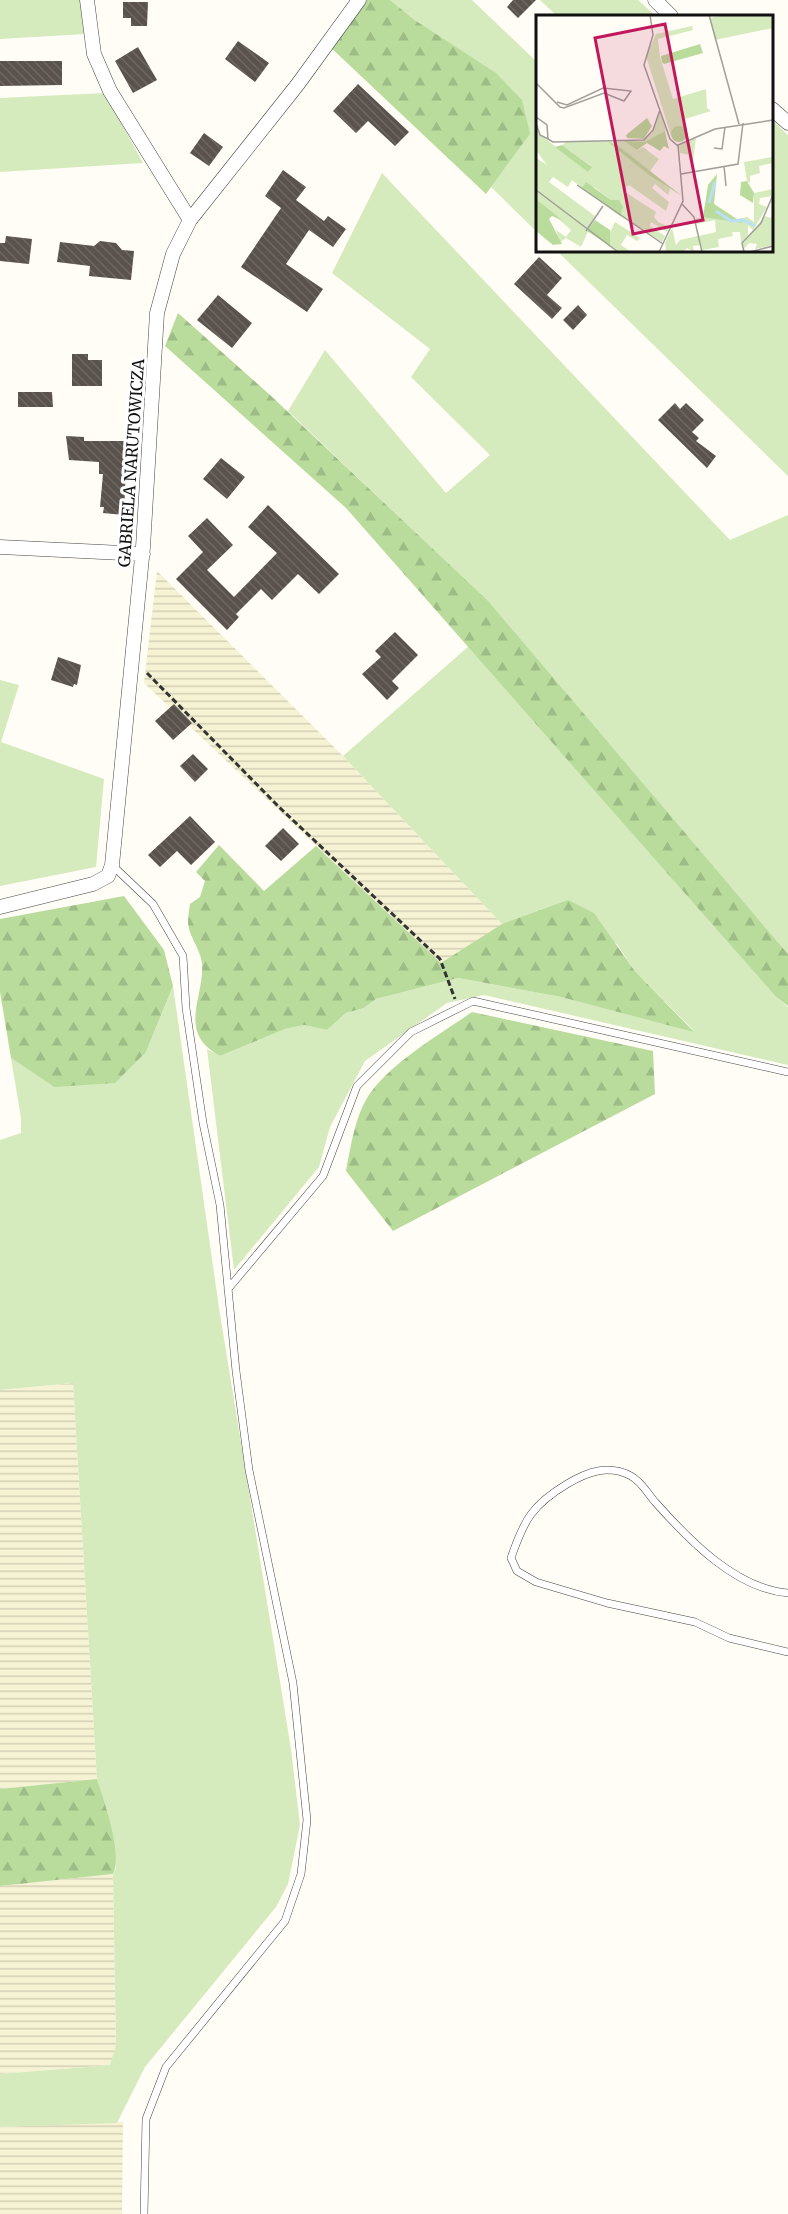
<svg xmlns="http://www.w3.org/2000/svg" width="788" height="2214" viewBox="0 0 788 2214" font-family="Merriweather,serif">
  <style>
    .farmland { fill: url(#farmland-rules) }
    .grass { fill: #d5ebbd }
    .forest { fill: url(#forest-firs) }
    .building { fill: url(#building-back-hatch) }
    .lines { fill: none; stroke-linecap: round; stroke-linejoin: round }
    .lane-casing { stroke: #444; stroke-width: 8 }
    .street-casing { stroke: #444; stroke-width: 15 }
    .path { stroke: #333; stroke-width: 3; stroke-dasharray: 6 3; stroke-linecap: butt }
    .lane { stroke: #fff; stroke-width: 7 }
    .street { stroke: #fff; stroke-width: 14 }
    .labels { text-anchor: middle; stroke-width: 6; stroke-linejoin: round; paint-order: stroke }
    .street-label { font-size: 16px; fill: #111; stroke: #fff }
    .inset-river { fill: none; stroke: #b9e0f7; stroke-width: 3 }
    .inset-road { fill: none; stroke: #a09f9a; stroke-width: 1.5 }
    .view { fill: #c2185b; fill-opacity: 0.15; stroke: #c2185b; stroke-width: 3 }
    .inset-edge { fill: none; stroke: #111; stroke-width: 3 }
  </style>
  <defs>
    <pattern id="farmland-rules" width="6" height="5" patternUnits="userSpaceOnUse" patternTransform="scale(1.5)"><rect width="6" height="5" fill="#f6f3d4"/><path d="M0 2.5h6" fill="none" stroke="#d2cfb5"/></pattern>
    <pattern id="forest-firs" width="22" height="20" patternUnits="userSpaceOnUse" patternTransform="scale(1.5)"><rect width="22" height="20" fill="#b9dc9c"/><path d="M5 1l3.5 6h-7zM16 11l3.5 6h-7z" fill="#9ebc85"/></pattern>
    <pattern id="building-back-hatch" width="6" height="6" patternUnits="userSpaceOnUse" patternTransform="scale(1.5)"><rect width="6" height="6" fill="#5a524d"/><path d="M-1 5l2 2M0 0l6 6M5-1l2 2" fill="none" stroke="#6d6662"/></pattern>
  </defs>
  <rect width="100%" height="100%" fill="#fffdf5"/>
  <!-- farmland -->
  <path class="farmland" d="M157,571L343,756L502,924L441,964L144,683Z
    M73,1383L97,1779L0,1789V1390Z
    M113,1874L116,2046L111,2065L0,2074V1886Z
    M123,2122L122,2214H0V2127Z"/>
  <!-- grass -->
  <path class="grass" d="M0,0H82L86,34L0,39Z
    M390,0H472L537,62V232L491,187L530,134L416,21Z
    M540,0H638L656,16H557Z
    M105,93L143,163L0,172V98Z
    M772,120L788,135V476L557,251L772,250Z
    M382,173L730,540L788,515V954L488,602L288,411L325,350L446,493L490,455L411,377L430,349L332,273Z
    M469,646L776,997L788,1007V1065L484,995L447,1003L365,1061L330,1127L319,1167L234,1270L207,1049L220,1056L285,1029L304,1025L327,1030L346,1013L364,1008L376,999L458,978L561,997L693,1030L634,970L617,944L545,910L502,924L343,756Z
    M0,680L19,685L1,742L104,779L96,867L0,886Z
    M173,986L219,1308L291,1749L300,1825L288,1884L276,1907L145,2067L117,2123L0,2127V2074L110,2065L116,2045L113,1874L116,1868L108,1814L97,1779L73,1383L0,1390V1140L21,1133V1118L11,1058L54,1087L146,1052Z"/>
  <!-- forest -->
  <path class="forest" d="M359,0H390L416,21L496,73L522,100L530,134L486,194L327,44Z
    M178,313L269,394L488,601L788,954V1006L776,997L346,508L165,346Z
    M219,845L264,891L316,846L441,963L502,924L568,900L594,913L634,970L694,1032L561,997L458,978L376,999L364,1008L346,1013L327,1030L304,1025L285,1029L220,1056C176,1032 205,997 202,963C200,948 189,937 188,923C188,917 189,910 190,904L200,897L205,881L196,872Z
    M124,896L164,950L173,986L146,1052L115,1083L54,1087L11,1058L0,992V919Z
    M472,1012L653,1051L655,1094L393,1231L346,1171C351,1146 355,1114 371,1092C395,1060 439,1035 472,1012Z
    M97,1779C104,1800 123,1855 113,1874L0,1886V1789Z"/>
  <!-- building -->
  <path class="building" d="M513,0H536L518,18L507,7Z
    M123,2H148L147,26H131V18H123Z
    M238,41L269,63L255,82L225,59Z
    M138,47L157,80L133,93L115,61Z
    M0,61H62V85L0,86Z
    M358,84L409,132L395,146L368,121L356,133L333,111Z
    M204,133L223,147L209,166L190,153Z
    M283,170L306,187L296,200L324,221L328,216L346,229L333,247L309,230L286,264L323,289L307,312L241,267L281,208L265,196Z
    M6,236L32,239L29,264L0,261V243H5Z
    M100,241L116,243L122,250L134,251L131,280L89,276L90,266L57,262L60,242L94,246Z
    M539,257L562,278L547,295L562,308L552,319L514,284Z
    M218,295L252,323L232,348L197,320Z
    M578,305L587,315L573,330L563,320Z
    M72,354H88V360H102V386H72Z
    M18,392H52L53,407H18Z
    M675,403L680,409L686,403L704,420L692,432L699,438L696,441L716,456L707,468L658,420Z
    M66,436L84,437V441H127L124,515L103,513L104,507H100L103,474H99V462L69,460Z
    M221,458L245,477L227,499L203,479Z
    M268,505L339,574L319,594L298,574L272,600L261,589L236,614L239,617L227,630L176,579L203,552L188,536L207,518L233,545L207,570L234,597L277,553L248,527Z
    M395,632L418,655L392,681L399,688L387,700L362,674L381,657L375,651Z
    M58,657L81,665L77,685L74,684L73,687L51,680Z
    M174,704L192,723L173,740L155,721Z
    M193,754L208,769L195,782L180,766Z
    M190,816L215,842L191,865L177,851L160,867L148,855Z
    M283,828L299,844L281,861L265,846Z"/>
  <g class="lines">
    <!-- lane casing -->
    <g class="lane-casing">
      <path id="lane" d="M112,865L153,904L183,956L186,1008L203,1123L220,1205L236,1371L249,1470L293,1683L307,1820L301,1874L285,1921L166,2067L146,2119L144,2214
        M228,1289L323,1176L357,1086L411,1032L473,1001L788,1072
        M788,1593C736,1589 689,1540 656,1503C648,1494 642,1482 631,1476C608,1464 587,1472 567,1484C532,1505 524,1520 511,1558L517,1571L536,1582L607,1603L695,1622L729,1638L788,1652"/>
    </g>
    <!-- street casing -->
    <g class="street-casing">
      <path id="street" d="M87,0L94,54L110,91L190,220
        M655,0L671,16
        M772,109L788,123
        M0,547L143,554
        M0,907L93,884L108,876L112,865L143,547L157,313L173,254L190,220L298,84L359,0"/>
    </g>
    <!-- path -->
    <path class="path" d="M147,673L279,807L440,959L455,999"/>
    <!-- lane -->
    <use href="#lane" class="lane"/>
    <!-- street -->
    <use href="#street" class="street"/>
  </g>
  <g class="labels">
    <!-- street labels -->
    <g class="street-label">
      <text transform="translate(131 463) rotate(-86)" y="6">GABRIELA NARUTOWICZA</text>
    </g>
  </g>
  <!-- overview -->
  <g transform="translate(536 15)">
    <rect width="237" height="237" fill="#fffdf5"/>
    <path d="M189,0H237V13L179,25L174,3ZM156,11L157,15L122,24L124,42L137,84L170,74L171,93L175,96L146,105L148,112L136,115L135,121L110,41L120,19ZM124,97L130,116L110,127L94,130L101,135L107,132L123,144L114,156L73,128L134,174L132,180L119,169L116,173L133,187L130,196L93,170L86,175L120,197L118,202L122,207L133,212L131,217L115,207L114,211L129,221L126,227L84,201L75,185L58,172L46,173L36,165L32,172L17,162L13,167L59,201L45,232L30,223L24,227L20,215L30,222L35,215L0,184V143L11,150L0,135V110L3,119L52,156L55,151L26,130L30,127L107,126L116,118ZM160,123L157,145H153L154,140L144,138L143,130ZM236,142L237,148L223,151L224,158L214,161V168L211,166L208,147ZM237,174L236,181L224,183L223,189L231,192L217,215L212,210V220L205,228L204,217H196L197,221L182,224L183,232L166,235L163,221L180,217L179,205L160,209L159,204L175,200L197,205L211,202L218,207V178ZM237,200V230L219,234L221,229L213,228L208,234L207,228L229,201L235,203ZM79,207L104,223L101,226L91,220L85,230L95,237H83L74,231L72,221ZM136,213L140,230L144,225L162,221L164,230L157,231L158,237L151,233L147,237L130,236L129,228Z" fill="#d5ebbd"/>
    <path d="M164,29L167,38L128,49L126,47L125,41ZM111,103L116,111L108,124L91,123L90,120ZM135 119a8 8 0 1 1 16 0a8 8 0 1 1-16 0ZM129,116L133,134L128,131L124,136L111,128L101,135L88,126L109,127ZM72,127L81,130L146,181L113,160ZM26,130L56,152L52,157L19,132ZM181,159L178,189L207,208L167,202L172,170ZM211,166L218,178L217,188L204,180L205,167ZM50,167L75,185H83L87,192L84,201L46,173ZM0,184L27,206L16,201L13,204L26,229L17,230L0,216ZM59,205L74,215V231L51,216Z" fill="#b9dc9c"/>
    <path class="inset-river" d="M173,188L179,167M180,196L195,206L207,205L219,211"/>
    <path class="inset-road" d="M114,0L117,20L108,50L134,124L142,131M173,0L203,109M0,68L24,92L28,93L68,78L88,86L95,76L67,73L31,90L21,87M0,102L11,110L12,124L17,127L108,125L117,115L124,95M0,108L4,120L12,124M178,133L186,134L189,112M188,151L190,171M145,159L202,149L207,108M41,170L127,229M0,175L82,237M146,189L158,202L166,237M50,216L67,191M123,237L147,186L142,130L179,114L237,105M208,237L206,228L225,208L237,180M214,237L237,231"/>
    <path class="view" d="M129,9L167,205L97,219L59,23Z"/>
    <rect width="237" height="237" class="inset-edge"/>
  </g>
</svg>
